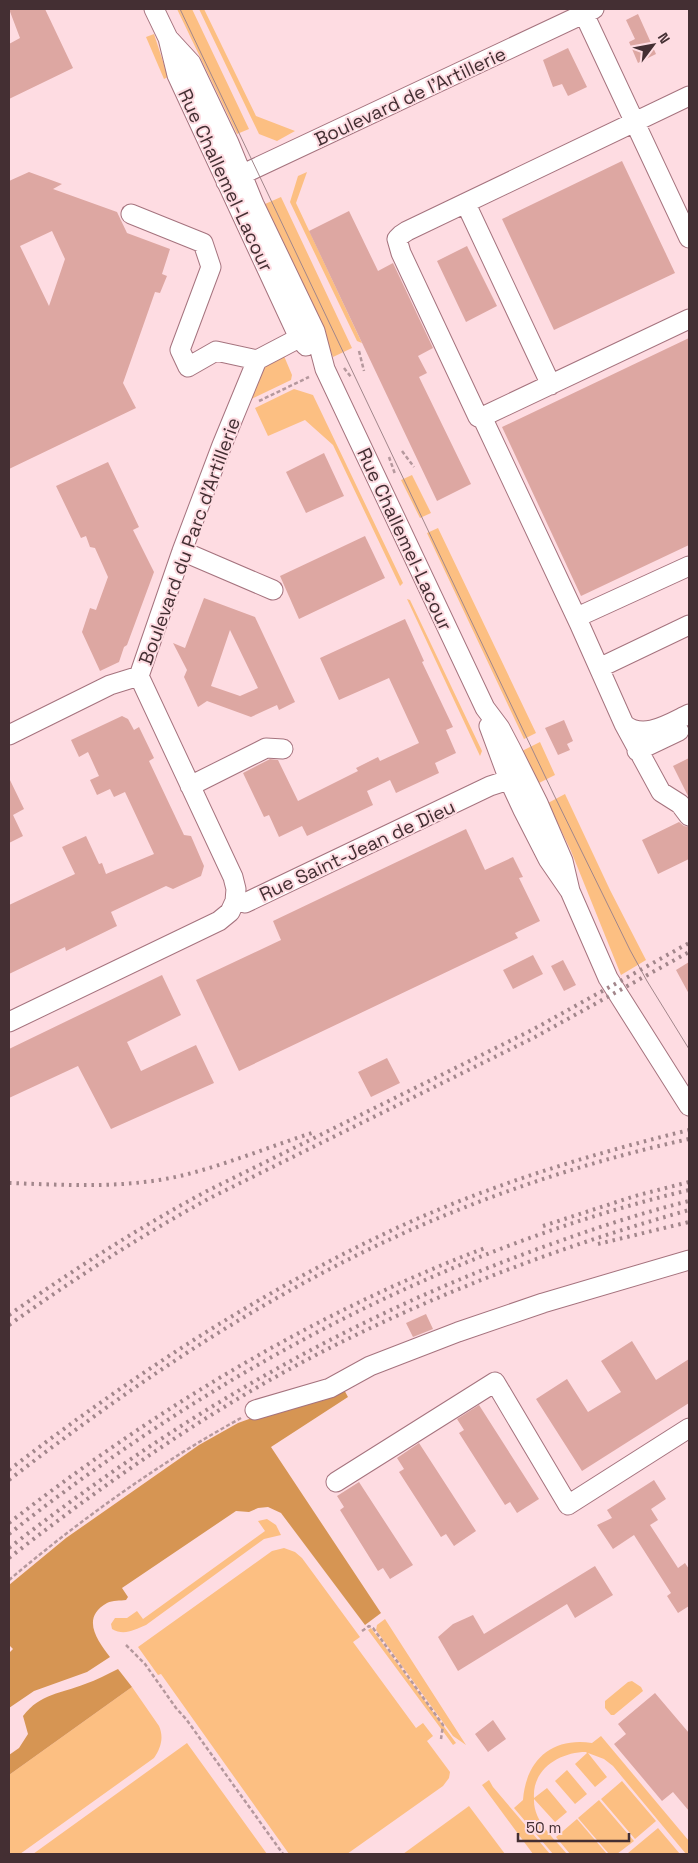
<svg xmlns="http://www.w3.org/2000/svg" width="698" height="1863" viewBox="0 0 698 1863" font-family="'Space Grotesk',sans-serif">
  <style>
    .green { fill: #fcbf82 }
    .forest { fill: #d69553 }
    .building { fill: #dda7a2; fill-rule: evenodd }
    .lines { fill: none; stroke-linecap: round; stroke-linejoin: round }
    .minor-casing { stroke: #a5737e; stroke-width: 21 }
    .path { stroke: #b5989d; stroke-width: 2.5; stroke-dasharray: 4 2.5; stroke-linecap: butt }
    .minor { stroke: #fff; stroke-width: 19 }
    .tram { stroke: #a2868b; stroke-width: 1 }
    .rail { stroke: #a2868b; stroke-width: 4; stroke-dasharray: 2.5 5; stroke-linecap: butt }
    .labels { text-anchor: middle; stroke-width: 4; stroke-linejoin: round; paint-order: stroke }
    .street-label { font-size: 19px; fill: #442f33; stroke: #fedce2 }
  </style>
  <rect width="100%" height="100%" fill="#fedce2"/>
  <!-- green -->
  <path class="green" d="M177,9H192L249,129L237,134Z
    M199,9H204L256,116L295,131L277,141L259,134Z
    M154,34L168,77L164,79L146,37Z
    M307,172L296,203L362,343L357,341L290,202L298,176Z
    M281,197L352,348L333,357L310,300L265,204Z
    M284,356L292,375L291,380L245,402L262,365Z
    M294,389L313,395L403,583L400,586L333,445L305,420L268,436L255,408Z
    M412,475L431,513L420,518L401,480Z
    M438,528L536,733L524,739L427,533Z
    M407,599L410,600L482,751L480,756Z
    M540,742L555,775L539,783L522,751Z
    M565,794L610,890L646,960L621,975L571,851L548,803Z
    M267,1519L276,1525L281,1535L264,1539L146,1625C134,1630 124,1636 112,1629L111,1624L115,1618H127L137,1611L143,1619L265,1531L258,1521Z
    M284,1548L295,1552L302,1558L360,1637L353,1642L416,1728L423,1723L433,1736L427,1741L450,1772L449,1778L443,1786L347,1854H289L161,1674L158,1675L138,1647L272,1551Z
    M385,1619L466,1745L453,1736L376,1630L377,1625Z
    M371,1628L456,1743L453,1745L368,1630Z
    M632,1681L641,1687L643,1691L614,1715H611L605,1708V1701L628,1682Z
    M132,1687L159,1726C164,1737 161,1748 154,1758L20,1854H9V1775Z
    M601,1736L689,1841V1854H686L613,1766L604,1759L588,1753L607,1777L595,1787L575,1764L587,1753L586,1752C560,1752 532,1769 534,1798L547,1788L567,1812L555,1822L534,1799C533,1821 554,1838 567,1854H553L514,1808L523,1800C526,1760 552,1737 592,1743Z
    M187,1743L267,1854H33Z
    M567,1770L587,1794L575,1804L555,1781Z
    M489,1780L493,1787L550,1854H533L482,1785Z
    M622,1781L656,1821L635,1839L601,1799Z
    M599,1800L634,1841L617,1854H609L578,1818Z
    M469,1806L505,1854H403Z
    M577,1819L607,1854H570L556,1837Z
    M658,1828L680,1854H629L628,1853Z"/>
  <!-- forest -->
  <path class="forest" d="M342,1386L348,1397L271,1447L381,1613L365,1625L281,1513L268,1507L258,1508L249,1512L236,1511L122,1588L128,1597L126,1600C120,1601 113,1600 107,1603C80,1618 98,1641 110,1657L87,1672L34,1691L9,1708V1653L13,1649L9,1645V1585L66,1538L199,1445L238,1423Z
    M118,1669L132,1687L9,1775V1755L19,1748L28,1734L23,1716C41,1693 60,1694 85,1684C97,1680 107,1674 118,1669Z"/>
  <!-- building -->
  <path class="building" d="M9,9H45L73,68L9,99V44L20,38Z
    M638,14L656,54L638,63L629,42L635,39L626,20Z
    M568,48L587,87L568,96L562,84L553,87L543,60Z
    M622,161L675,273L554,330L502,219Z
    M29,172L62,184L53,189L117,212L127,233L170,249L162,274L167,276L160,293L155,292L123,383L136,408L9,469V181ZM52,231L65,259L49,306L20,246Z
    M349,211L378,271L393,263L433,348L418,356L427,373L419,377L471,484L437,501L309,231Z
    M467,246L497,306L466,322L437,261Z
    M689,338V545L581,596L502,427Z
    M324,453L344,496L306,513L286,472Z
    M108,462L139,527L133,530L154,572L127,645L124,647L119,662L100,671L82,632L90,608L96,610L108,577L95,548L90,547L86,536L81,538L56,486Z
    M365,536L385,578L299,619L280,576Z
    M204,598L255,617L295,702L279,710L277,705L251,717L207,701L198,707L184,677L187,670L173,643L185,648ZM230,630L258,688L240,696L211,686Z
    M405,619L424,661L422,662L453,727L446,730L456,753L435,763L439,773L396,793L390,780L367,791L373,805L307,836L302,826L279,837L269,815L264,817L243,773L270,759L278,760L298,801L358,771L356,768L378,757L380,761L419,743L389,678L339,700L320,658Z
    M122,716L128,719L134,730L139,727L154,758L149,761L184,835L191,836L204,866L201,876L173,889L166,886L111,912L117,926L66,951L65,947L9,974V905L75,874L62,847L86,836L99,864L102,863L106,874L154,854L125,792L114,797L110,789L97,795L90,780L99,776L88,752L79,757L71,740Z
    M564,720L573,741L567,744L570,750L558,755L545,728Z
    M689,758V798L673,766Z
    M9,778L24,809L13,815L23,836L9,843Z
    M679,822L684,826L689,827V859L658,874L642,840Z
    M466,829L485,870L513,857L523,877L519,878L540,921L515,933L518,938L239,1071L196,980L281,940L273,921Z
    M533,955L543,974L513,989L503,970Z
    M563,960L576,985L564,991L551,966Z
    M689,962V994L676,970Z
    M162,975L181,1015L127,1042L141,1071L196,1045L214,1083L111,1129L78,1066L9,1098V1049Z
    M387,1058L400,1083L371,1097L358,1072Z
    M426,1314L433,1329L413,1337L406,1323Z
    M632,1341L656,1380L689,1359V1403L582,1471L536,1399L567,1379L588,1412L621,1392L601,1361Z
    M479,1405L539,1499L517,1513L510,1502L505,1505L459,1433L464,1430L457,1419Z
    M419,1443L476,1531L454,1546L446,1534L441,1537L399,1472L404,1469L397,1458Z
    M654,1480L666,1499L651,1509L658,1520L650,1525L678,1568L685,1563L689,1569V1606L678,1613L667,1596L671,1593L634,1535L613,1549L597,1525L612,1518L607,1510Z
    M359,1482L413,1565L390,1579L383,1568L378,1571L340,1510L344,1507L337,1496Z
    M595,1566L613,1595L575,1618L567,1604L458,1671L438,1637L453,1624L473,1615L484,1634Z
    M655,1693L689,1733V1811L673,1792L662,1801L614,1744L626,1734L618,1724Z
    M493,1720L506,1739L488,1752L475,1734Z"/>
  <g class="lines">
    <!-- minor casing -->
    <g class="minor-casing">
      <path id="minor" d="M154,9L168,38L177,75L299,338L306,346
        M584,14L689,238
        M168,38L191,63L229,143L254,204L315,331L325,369L485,708L500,728L511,749L538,803L563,861L570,891
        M226,182L594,9
        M466,204L551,385
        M131,214L203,243L211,267L180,350L188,367L216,351L257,360
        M478,417L401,253L397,239L401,235L407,231L689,96
        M482,417L689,319
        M483,419L579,623
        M182,551L273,590
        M689,566L584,614L580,618L579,623L624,724C643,741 670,723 689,714
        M599,668L689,625
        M624,724L661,792L680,804L689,816
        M489,726L509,780L523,810L548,859L570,891L608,978L689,1106
        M9,735L110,685L139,676
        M637,751L679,731
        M190,786L266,748L283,749
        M235,901L236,889L233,877L139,676L182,551L222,445L257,360L299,338
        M9,1022L219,921L230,912L235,901L245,903L490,786L524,775
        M255,1410L330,1388L370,1366L458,1332L543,1303L689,1260
        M336,1482L495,1382L568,1505L689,1428"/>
    </g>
    <!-- path -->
    <path class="path" d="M359,351L364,371
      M344,368L351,377
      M259,401L309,377
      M402,451L414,467
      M389,457L395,474
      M9,1580C80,1520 159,1463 241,1418
      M362,1631L369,1626L373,1628L443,1725L441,1739
      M126,1645L145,1664L176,1708L186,1719L283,1854"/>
    <!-- minor -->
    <use href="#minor" class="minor"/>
    <!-- tram -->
    <path class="tram" d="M180,9L554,795L630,950L647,981L689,1049"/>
    <!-- rail -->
    <path class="rail" d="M9,1183C67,1185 127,1189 184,1175C228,1164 271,1146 315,1132
      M543,1226L635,1196L689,1182
      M598,1244L689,1222
      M9,1315C73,1270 138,1228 207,1191L532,1030L689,943
      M9,1325C74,1279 140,1236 210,1198L535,1037L689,952
      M9,1470C132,1376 260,1291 401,1226C493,1184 591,1154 689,1130
      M9,1480C141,1378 281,1284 436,1219C517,1185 603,1158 689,1139
      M9,1523C153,1411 313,1313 485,1248
      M9,1534C209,1376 440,1250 689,1190
      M9,1548C170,1423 332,1326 524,1254C578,1234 633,1215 689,1201
      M9,1558C118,1473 234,1393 360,1333C466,1282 576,1242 689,1210"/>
  </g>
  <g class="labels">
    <!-- street labels -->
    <g class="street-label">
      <text transform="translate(410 96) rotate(-25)" y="7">Boulevard de l'Artillerie</text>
      <text transform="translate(226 180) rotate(65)" y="7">Rue Challemel-Lacour</text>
      <text transform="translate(405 539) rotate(65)" y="7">Rue Challemel-Lacour</text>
      <text transform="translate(189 541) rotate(-70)" y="7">Boulevard du Parc d'Artillerie</text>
      <text transform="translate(357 850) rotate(-25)" y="7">Rue Saint-Jean de Dieu</text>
    </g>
  </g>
  <!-- border -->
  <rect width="698" height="1863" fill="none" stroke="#442f33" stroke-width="20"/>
  <!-- north arrow -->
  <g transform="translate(653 45) rotate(58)" stroke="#fedce2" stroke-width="4" paint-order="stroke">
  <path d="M0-4L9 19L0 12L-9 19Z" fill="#442f33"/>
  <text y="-8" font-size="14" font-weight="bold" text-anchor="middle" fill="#442f33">N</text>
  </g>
  <!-- scale -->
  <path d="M518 1833v8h111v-8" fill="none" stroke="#442f33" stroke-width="2.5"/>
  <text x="526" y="1833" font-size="15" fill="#442f33" stroke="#fedce2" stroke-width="4" paint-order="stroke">50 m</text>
</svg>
